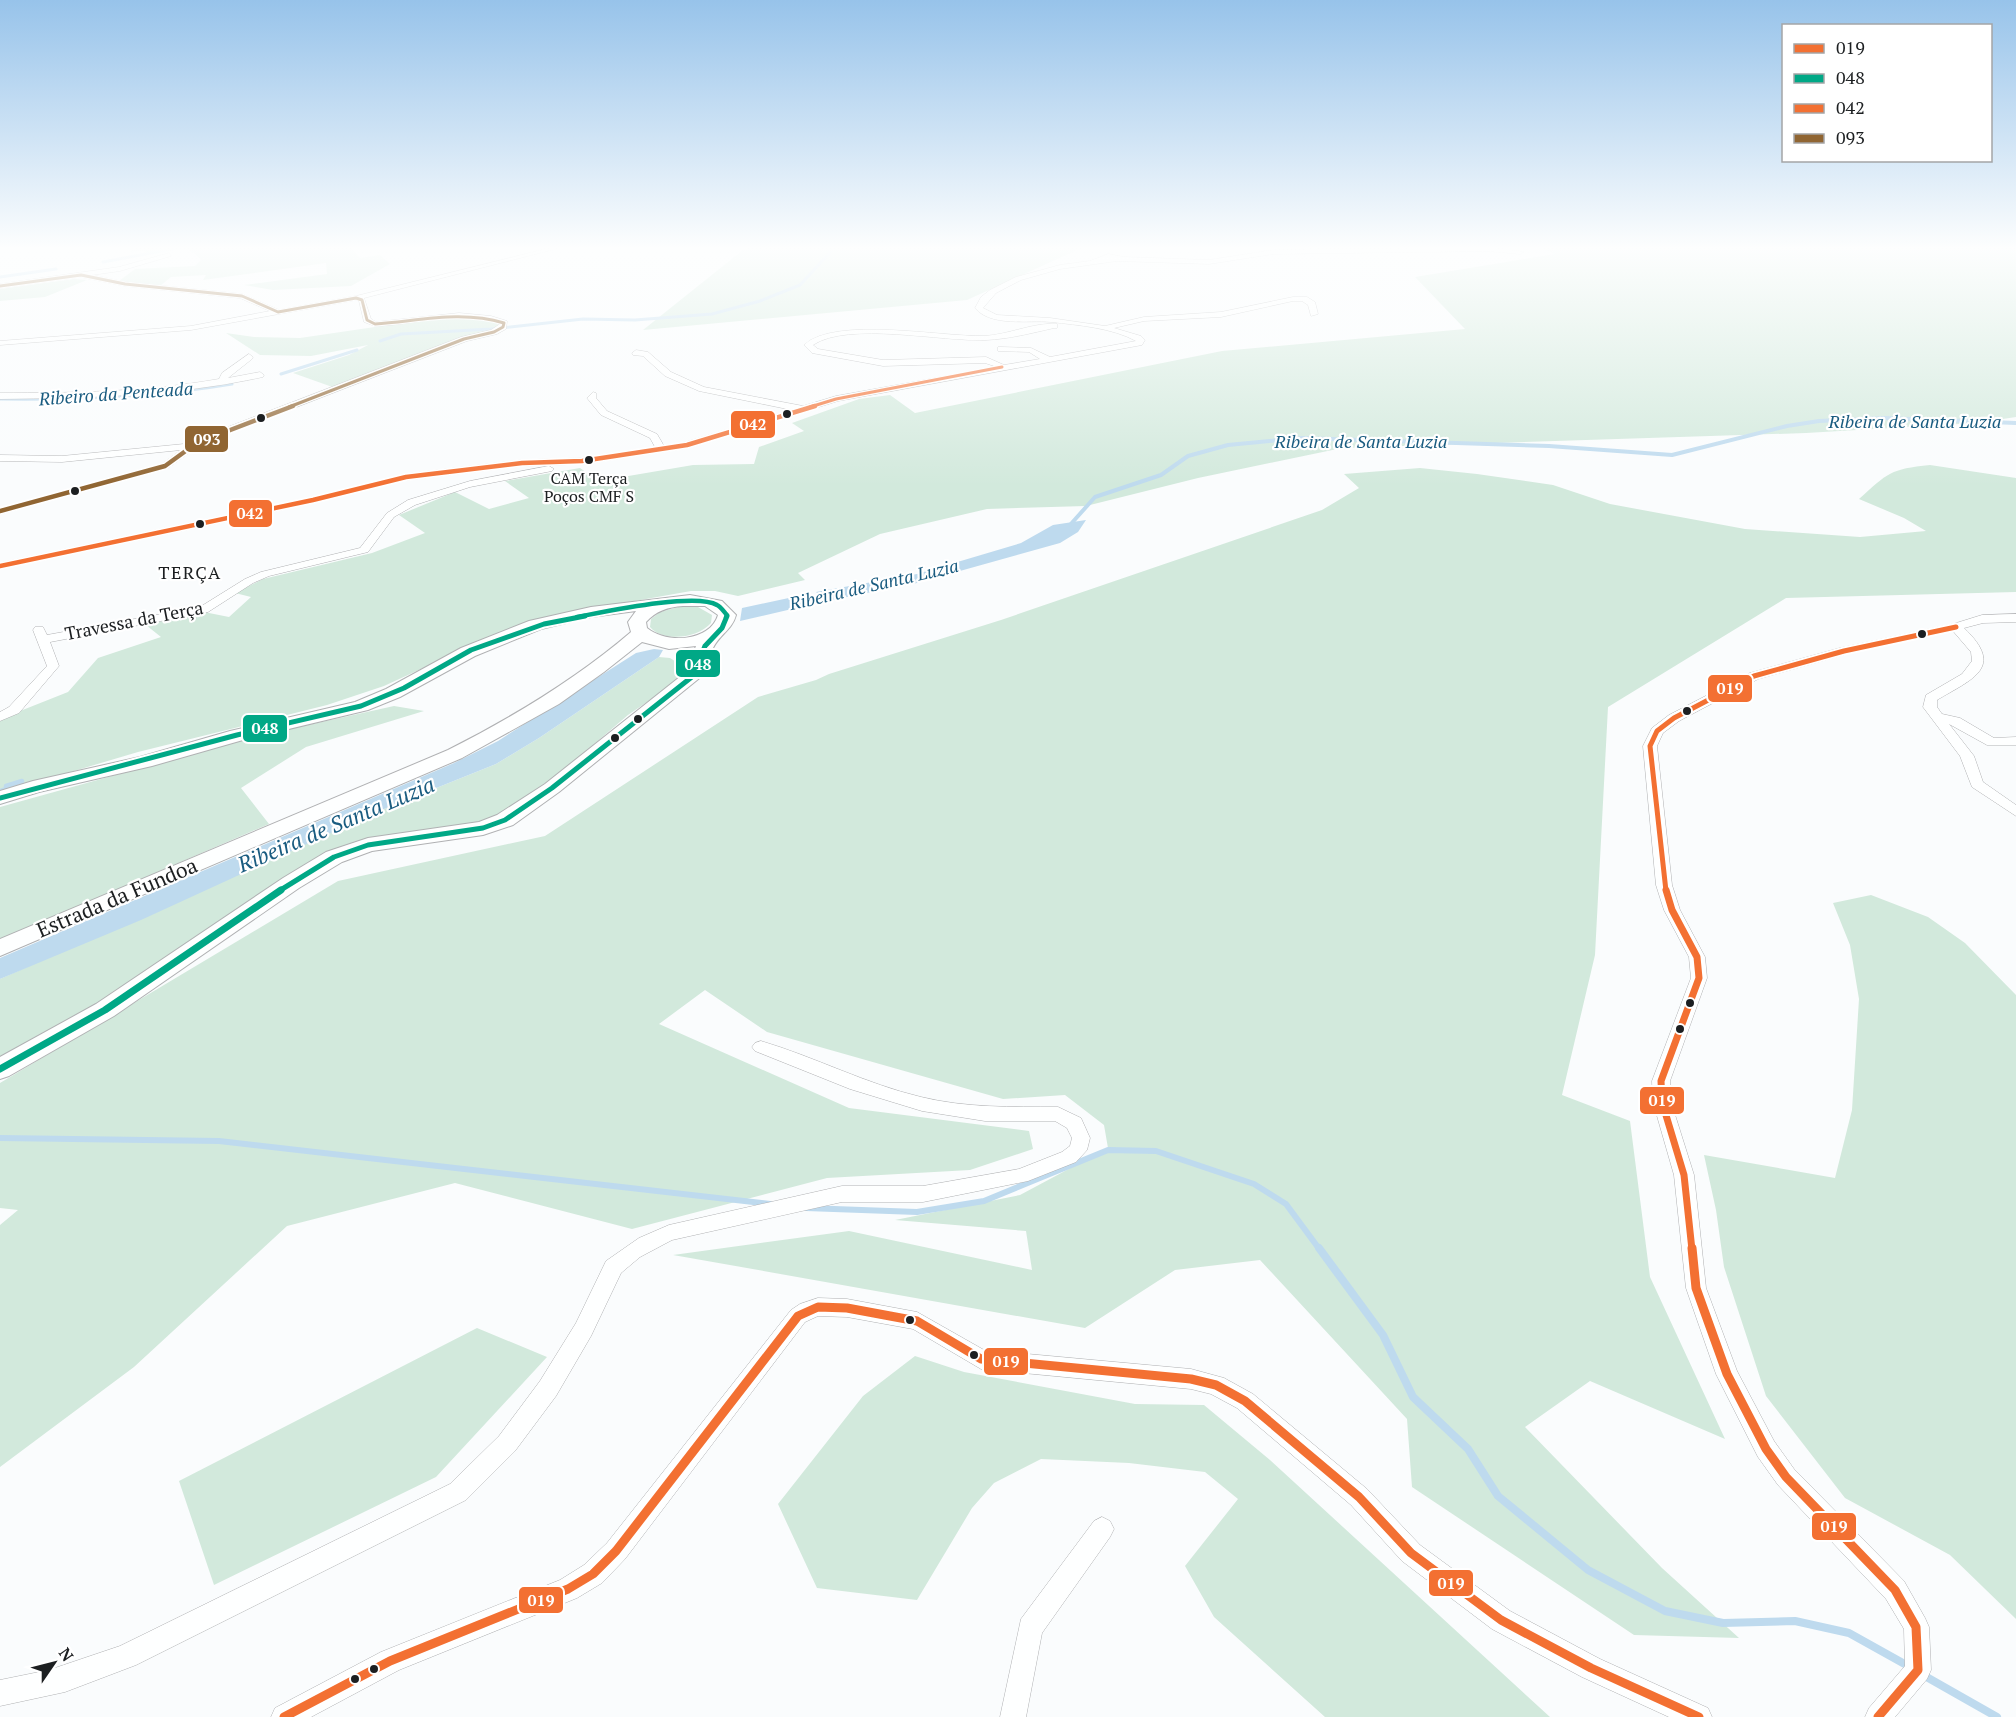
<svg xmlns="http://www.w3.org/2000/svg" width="2016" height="1717" viewBox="0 0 2016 1717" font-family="'PT Serif',serif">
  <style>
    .green { fill: #d2e9dc }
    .water { fill: #bedaee }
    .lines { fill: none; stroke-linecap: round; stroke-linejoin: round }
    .stream-far4 { stroke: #bedaee; stroke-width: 3 }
    .stream-far3 { stroke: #bedaee; stroke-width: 4 }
    .stream-far2 { stroke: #bedaee; stroke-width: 4.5 }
    .stream-far1 { stroke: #bedaee; stroke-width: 6 }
    .stream { stroke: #bedaee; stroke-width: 8 }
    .minor-casing { stroke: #b0b1b3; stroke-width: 1 }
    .secondary-casing { stroke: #b0b1b3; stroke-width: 2 }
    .minor { fill: #feffff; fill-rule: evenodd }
    .secondary { fill: #feffff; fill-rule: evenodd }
    .bus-1-far2-casing { stroke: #fff; stroke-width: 9 }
    .bus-1-far1-casing { stroke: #fff; stroke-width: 11 }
    .bus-1-casing { stroke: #fff; stroke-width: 14 }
    .bus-2-far2-casing { stroke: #fff; stroke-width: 8 }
    .bus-2-far1-casing { stroke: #fff; stroke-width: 9 }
    .bus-2-casing { stroke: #fff; stroke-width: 11 }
    .bus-3-far1-casing { stroke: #fff; stroke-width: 5 }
    .bus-3-casing { stroke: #fff; stroke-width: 8 }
    .bus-4-far1-casing { stroke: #fff; stroke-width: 5 }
    .bus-4-casing { stroke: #fff; stroke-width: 8 }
    .bus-1-far2 { stroke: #f37032; stroke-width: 5 }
    .bus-1-far1 { stroke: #f37032; stroke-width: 7 }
    .bus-1 { stroke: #f37032; stroke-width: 9 }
    .bus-2-far2 { stroke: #00a886; stroke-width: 4.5 }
    .bus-2-far1 { stroke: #00a886; stroke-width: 5 }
    .bus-2 { stroke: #00a886; stroke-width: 7 }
    .bus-3-far1 { stroke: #f37032; stroke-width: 3 }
    .bus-3 { stroke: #f37032; stroke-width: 4.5 }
    .bus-4-far1 { stroke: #906532; stroke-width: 3 }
    .bus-4 { stroke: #906532; stroke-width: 4.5 }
    .bus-dot { fill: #1c1f21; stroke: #fff; stroke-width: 2 }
    .labels { text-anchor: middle; stroke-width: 4.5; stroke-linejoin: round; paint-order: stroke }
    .far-bus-label { font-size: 16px; fill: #1c1f21; stroke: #fff }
    .far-water-label { font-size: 18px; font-style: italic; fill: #1a5c80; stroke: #fff }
    .far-neighbourhood-label { font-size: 18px; letter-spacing: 1.5px; fill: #1c1f21; stroke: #fff }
    .far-street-label { font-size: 18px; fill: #1c1f21; stroke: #fff }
    .street-label { font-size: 21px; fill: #1c1f21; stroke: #fff }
    .water-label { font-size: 22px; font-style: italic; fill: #1a5c80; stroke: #fff }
    .line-badge { stroke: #fff; stroke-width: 2 }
    .badge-label { font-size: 16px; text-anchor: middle; font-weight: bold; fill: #fff }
  </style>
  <rect width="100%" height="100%" fill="#fafcfd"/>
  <!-- green -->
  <path class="green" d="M133,246H349L360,258L380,255L390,264L351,286L273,290L244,285L327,274L326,263L203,280L206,275L171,277L160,286L119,281L135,269L195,266L201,260C185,241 168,248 146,253L145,251L131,252Z
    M748,246H1086L967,300L643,330Z
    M1537,246H2016V417L1976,423L1806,433L1342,448L1198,478L1086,506L987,509L880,534L798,573L805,580L738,596L715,591H691L545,617L508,629L384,686L327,705L138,752L0,793V719L68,692L98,658L161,637L146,625L204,612L229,617L251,597L235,593L263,579L372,553L425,533L399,515L455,492L489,509L529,498L505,481L580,468L599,481L693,465L754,464L759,447L804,431L792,423L859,399L890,395L915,413L1222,351L1465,329L1415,277L1555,254Z
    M74,279L87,280L45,297L0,301V289Z
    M487,316L499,321L503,327L464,339L338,389L293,373L349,355L368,345L311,356L260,355L226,333L254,337L300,338L429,319Z
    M1930,465L2016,478V592L1786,598L1608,707L1595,955L1562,1095L1630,1121L1650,1277L1725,1439L1590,1381L1525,1427L1662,1568L1739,1638L1634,1635L1412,1487L1407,1419L1260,1260L1175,1270L1085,1328L673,1255L849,1231L1032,1270L1026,1231L895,1220L1020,1195L1108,1148L1104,1125L1065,1095L1003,1099L767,1032L705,990L659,1024L849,1108L1029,1131L1033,1149L970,1170L827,1178L632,1229L455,1183L287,1226L134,1367L0,1467V1225L18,1210L0,1208V1083L338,881L545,836L758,697L816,680L829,674L1001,620L1322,510L1359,488L1344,474L1420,468L1477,474L1553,485L1610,504L1745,529L1860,537L1926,531L1904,518L1859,499C1888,473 1890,469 1930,465Z
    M682,606L698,607L712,615L711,623C698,638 664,643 650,627L651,619L660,612Z
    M659,657L670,658L684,667L685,676L628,715L564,770L493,822L368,840L83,1018L0,1061V979L379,811L496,764L539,738Z
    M394,706L424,711L306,747L241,788L269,824L0,940V807L249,738Z
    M1871,895L1928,917L1965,943L2016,995V1619L1950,1555L1845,1498L1766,1396L1724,1267L1716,1210L1704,1155L1835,1178L1852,1110L1859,999L1850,945L1833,903Z
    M477,1328L547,1357L436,1477L214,1585L179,1481Z
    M915,1356L964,1372L1135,1404L1204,1405L1270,1460L1550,1717H1325L1214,1617L1185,1566L1238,1499L1205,1472L1129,1463L1041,1459L994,1483L972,1508L917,1600L817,1588L778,1504L863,1396Z"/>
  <!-- water -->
  <path class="water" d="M1086,520L1078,532L1060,543L917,583L827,601L816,592L917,574L1021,543L1053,525Z
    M798,596L809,605L740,621L742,608Z
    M654,649L663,650L659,657L539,738L496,764L379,811L141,920L0,979V958L454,763L498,741L636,653Z"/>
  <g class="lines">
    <!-- stream-far4 -->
    <path class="stream-far4" d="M103,262L188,246
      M0,277L56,269
      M380,341L401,334L491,329L583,319L635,320L712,314L760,301L800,285L836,246
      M281,374L357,350
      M0,399C78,400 155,397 232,384"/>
    <!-- stream-far3 -->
    <path class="stream-far3" d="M1070,525L1095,497L1161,475L1188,456L1228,445L1301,438L1549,446L1672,455L1787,426L1819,421L1885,418L2016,423
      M800,603L829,597"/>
    <!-- stream-far2 -->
    <path class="stream-far2" d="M0,791L6,789V786L22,781"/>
    <!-- stream-far1 -->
    <path class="stream-far1" d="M0,1138L219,1141L770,1204
      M806,1208L917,1212L984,1201L1108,1150L1156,1151L1254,1184L1286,1204L1320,1250"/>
    <!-- stream -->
    <path class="stream" d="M1319,1248L1383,1335L1413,1397L1468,1449L1498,1496L1588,1570L1665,1611L1723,1623L1795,1621L1849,1633L1910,1667
      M1923,1675L1997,1717"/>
    <!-- minor casing -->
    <g class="minor-casing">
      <path id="minor" d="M558,246L563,247L364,298L371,319L376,322L459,313L491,316L507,321L506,329L497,334L467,341L191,448L190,452L168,468L0,514V508L162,464L181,450L62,462L0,461V455L62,456L184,444L461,337L491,330L500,324C461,309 415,325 375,326L364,322L359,301L356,300L191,330L0,345V341L191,326L270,311L240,298L125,286L80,277L0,288V284L119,267L169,253L171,256L120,271L92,275L125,282L242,294L279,310L356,296Z
        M1489,247L1524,252L1520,254L1489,251L1273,254L1209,264L1117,261L1060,269L1021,280L996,293L983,308L997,315L1050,318L1105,326L1144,317L1221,312L1293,297H1307L1315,302L1318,314L1311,316L1308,305L1302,301H1293L1221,317L1144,321L1114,328L1141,336L1145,340L1142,345L838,401L687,448L582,464L522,466L406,480L313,503L0,569V563L313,497L406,474L522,460L582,458L655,447L650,438L601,415L587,398L593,392L596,393V398L607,411L657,434L664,446L686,442L792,410L699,391L665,376L643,356L633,355L632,353L636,350L648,352L671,372L704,387L803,406L836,396L997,367L985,363L883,366L812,353L804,345C835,316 941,337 984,336C1008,335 1034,322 1057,324V328H1054C1032,333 1009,339 986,340C942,342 848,321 813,345L818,349L883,360L986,357L1004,365L1040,359L1029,352L998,351V347H1001L1031,348L1050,357L1136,341C1113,328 1078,325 1051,322C1028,320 991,327 975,308L981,297L990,290L1016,277L1060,265L1090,261L1108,254L1124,257L1209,260L1273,250Z
        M249,354L253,357L252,359L228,378L260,372L264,375L263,377C176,396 89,398 0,399V393C74,393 146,392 219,379L222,373Z
        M549,466L554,469L552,471L470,487L415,505L394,517L368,552L269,576L253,583L208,612L50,642L59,666L19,713L0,721V712L9,707L47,666L33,630L35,627H43L47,635L200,607L245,579L261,572L360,548L387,513L408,500L470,481Z
        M2016,614V622L1983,623L1964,628C2006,668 1972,679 1937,700V707L1942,714L1960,718L1994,738L2016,737V745H1987L1949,724L1974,756L1983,782L2016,805V816L1972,787L1960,756L1923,707L1926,695L1962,674L1972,661L1971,652L1953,631L1846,654L1758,679L1679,721L1663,733L1657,746L1672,885L1680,910L1705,957L1707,978L1670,1081L1671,1102L1694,1175L1706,1288L1737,1371L1774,1441L1794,1469L1904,1581L1925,1618L1929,1627L1931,1670L1927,1679L1895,1717H1865L1869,1708L1905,1666L1904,1629L1886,1599L1778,1485L1758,1457L1716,1374L1686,1288L1674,1175L1653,1102L1652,1081L1691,978L1689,957L1664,910L1656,885L1643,746L1652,728L1669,715L1750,673L1840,648L1953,624L1982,615Z
        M761,1041C815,1057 866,1084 921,1097C966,1108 1012,1107 1058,1107L1081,1118L1090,1138L1087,1150L1076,1162L1028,1181L923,1202H842L672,1240L640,1257L621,1273L591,1336L556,1396L515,1451L466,1500L136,1665L65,1692L0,1706V1680L49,1670L120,1646L450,1484L499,1436L540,1381L576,1323L606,1261L639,1238L669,1225L842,1186H923L1019,1169L1062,1152L1070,1146L1072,1138L1067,1128L1055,1121H985L922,1111L850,1089L755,1051L752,1047L755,1043Z
        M818,1298L847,1299L917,1312L984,1350L1191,1369L1224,1378L1253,1394L1367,1489L1420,1545L1510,1611L1600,1659L1708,1708L1712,1717H1669L1582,1677L1492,1629L1402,1561L1351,1505L1237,1408L1211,1394L1191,1389L981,1369L913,1329L847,1317L818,1316L805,1322L625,1559L602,1583L577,1598L399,1670L311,1717H271L275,1708L381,1652L560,1580L584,1565L607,1543L791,1310L800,1304Z
        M1102,1517L1110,1521L1114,1529L1110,1537L1042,1633L1026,1717H1000L1021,1619L1094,1521Z"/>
    </g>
    <!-- secondary casing -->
    <g class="secondary-casing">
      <path id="secondary" d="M690,595L722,601L736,615C732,630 720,634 713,648C709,657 708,667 702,676L559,792L513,825L483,835L372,851L342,862L299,888L114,1016L9,1076L0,1079V1057L96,1004L283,878L326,852L368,838L479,822L497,815L545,784L686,672L696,646L669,649L642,642L604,672L559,704L462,758L0,956V939L448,750C513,717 575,680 631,632L628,622L636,611L591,617L541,629L475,656L400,697L368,710L243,740L152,766L39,792L0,804V791L33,781L140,757L230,731L355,702L386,689L461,648L529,621L591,607ZM683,606H705L718,615C710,642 666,644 647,628L646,622C656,611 668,607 683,606Z"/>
    </g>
    <!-- minor -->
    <use href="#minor" class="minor"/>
    <!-- secondary -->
    <use href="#secondary" class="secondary"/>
    <!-- bus-1-far2 casing -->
    <g class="bus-1-far2-casing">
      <path id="bus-1-far2" d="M1666,891L1650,746L1657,731L1674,718L1754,676L1844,651L1956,627"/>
    </g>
    <!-- bus-1-far1 casing -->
    <g class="bus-1-far1-casing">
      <path id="bus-1-far1" d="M1666,890L1672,910L1697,957L1699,978L1661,1081L1662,1102L1684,1175L1692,1250"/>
    </g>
    <!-- bus-1 casing -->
    <g class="bus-1-casing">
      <path id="bus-1" d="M1692,1248L1696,1288L1727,1374L1766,1449L1786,1477L1895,1590L1916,1627L1918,1670L1878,1717
        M284,1717L390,1661L568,1589L593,1574L616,1551L798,1316L818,1307L847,1308L917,1321L981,1359L1191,1379L1216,1385L1245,1401L1359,1497L1411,1553L1501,1620L1591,1668L1699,1717"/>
    </g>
    <!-- bus-2-far2 casing -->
    <g class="bus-2-far2-casing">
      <path id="bus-2-far2" d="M577,617C604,612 696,592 717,605C721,607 724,612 727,615L726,617"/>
    </g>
    <!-- bus-2-far1 casing -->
    <g class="bus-2-far1-casing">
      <path id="bus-2-far1" d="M0,798L237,735L361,706L404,688L471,650L544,624L585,616
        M279,891L334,857L368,845L483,828L505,820L552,788L693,676L705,646L722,628L727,616"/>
    </g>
    <!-- bus-2 casing -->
    <g class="bus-2-casing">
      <path id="bus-2" d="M0,1069L105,1010L281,890"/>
    </g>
    <!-- bus-3-far1 casing -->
    <g class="bus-3-far1-casing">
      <path id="bus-3-far1" d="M810,407L836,399L1002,367"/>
    </g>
    <!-- bus-3 casing -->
    <g class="bus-3-casing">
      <path id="bus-3" d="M0,566L313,500L406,477L522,463L582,461L687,445L815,406"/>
    </g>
    <!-- bus-4-far1 casing -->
    <g class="bus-4-far1-casing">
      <path id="bus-4-far1" d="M0,286L81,275L125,284L242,296L278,312L356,298L362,300L367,320L375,324C419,321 461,310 504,323L503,327L494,332L464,339L289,407"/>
    </g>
    <!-- bus-4 casing -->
    <g class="bus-4-casing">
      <path id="bus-4" d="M0,511L165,466L187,450L186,447L293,406"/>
    </g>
    <!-- bus-1-far2 -->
    <use href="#bus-1-far2" class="bus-1-far2"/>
    <!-- bus-1-far1 -->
    <use href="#bus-1-far1" class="bus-1-far1"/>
    <!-- bus-1 -->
    <use href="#bus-1" class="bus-1"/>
    <!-- bus-2-far2 -->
    <use href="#bus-2-far2" class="bus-2-far2"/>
    <!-- bus-2-far1 -->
    <use href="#bus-2-far1" class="bus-2-far1"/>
    <!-- bus-2 -->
    <use href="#bus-2" class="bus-2"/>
    <!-- bus-3-far1 -->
    <use href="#bus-3-far1" class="bus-3-far1"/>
    <!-- bus-3 -->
    <use href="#bus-3" class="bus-3"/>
    <!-- bus-4-far1 -->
    <use href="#bus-4-far1" class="bus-4-far1"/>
    <!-- bus-4 -->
    <use href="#bus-4" class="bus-4"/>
  </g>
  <!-- sky -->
  <linearGradient id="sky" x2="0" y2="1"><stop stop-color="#97c3ea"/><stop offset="0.51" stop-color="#fdfefe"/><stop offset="1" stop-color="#fdfefe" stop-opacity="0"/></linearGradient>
  <rect width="2016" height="486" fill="url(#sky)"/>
  <!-- markers -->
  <g class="bus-dot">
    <circle cx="787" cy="414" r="5"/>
    <circle cx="261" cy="418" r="5"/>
    <circle cx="589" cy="460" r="5"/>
    <circle cx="75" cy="491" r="5"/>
    <circle cx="200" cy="524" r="5"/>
    <circle cx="1922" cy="634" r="5"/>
    <circle cx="1687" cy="711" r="5"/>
    <circle cx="638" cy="719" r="5"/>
    <circle cx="615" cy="738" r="5"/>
    <circle cx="1690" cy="1003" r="5"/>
    <circle cx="1680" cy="1029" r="5"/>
    <circle cx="910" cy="1320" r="5"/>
    <circle cx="974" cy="1355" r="5"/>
    <circle cx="374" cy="1669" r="5"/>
    <circle cx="355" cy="1679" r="5"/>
  </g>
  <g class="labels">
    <!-- far-bus labels -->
    <g class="far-bus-label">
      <text x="589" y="484">CAM Terça<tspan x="589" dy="18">Poços CMF S</tspan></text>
    </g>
    <!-- far-water labels -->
    <g class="far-water-label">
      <text transform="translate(116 394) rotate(-4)" y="6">Ribeiro da Penteada</text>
      <text x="1915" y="428">Ribeira de Santa Luzia</text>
      <text x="1361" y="448">Ribeira de Santa Luzia</text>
      <text transform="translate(874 585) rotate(-13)" y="6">Ribeira de Santa Luzia</text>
    </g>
    <!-- far-neighbourhood labels -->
    <g class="far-neighbourhood-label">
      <text x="190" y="579">TERÇA</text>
    </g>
    <!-- far-street labels -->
    <g class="far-street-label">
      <text transform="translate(134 621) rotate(-11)" y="6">Travessa da Terça</text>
    </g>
    <!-- street labels -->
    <g class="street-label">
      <text transform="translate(117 898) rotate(-23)" y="7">Estrada da Fundoa</text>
    </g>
    <!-- water labels -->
    <g class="water-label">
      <text transform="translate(336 824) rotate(-23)" y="8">Ribeira de Santa Luzia</text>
    </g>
  </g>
  <g class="line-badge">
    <rect x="730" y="410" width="46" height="29" rx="6" fill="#f37032"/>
    <rect x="184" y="425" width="45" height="28" rx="6" fill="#906532"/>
    <rect x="228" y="499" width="45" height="29" rx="6" fill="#f37032"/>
    <rect x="675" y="649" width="46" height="29" rx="6" fill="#00a886"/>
    <rect x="1707" y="674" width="46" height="29" rx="6" fill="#f37032"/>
    <rect x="242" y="714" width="46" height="29" rx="6" fill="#00a886"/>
    <rect x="1639" y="1086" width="46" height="29" rx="6" fill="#f37032"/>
    <rect x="983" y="1347" width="46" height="29" rx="6" fill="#f37032"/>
    <rect x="1811" y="1512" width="46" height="29" rx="6" fill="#f37032"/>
    <rect x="1428" y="1569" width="46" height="28" rx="6" fill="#f37032"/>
    <rect x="518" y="1586" width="46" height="28" rx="6" fill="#f37032"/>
  </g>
  <g class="badge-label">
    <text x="753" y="430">042</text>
    <text x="207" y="445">093</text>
    <text x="250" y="519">042</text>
    <text x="698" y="670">048</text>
    <text x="1730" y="694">019</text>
    <text x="265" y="734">048</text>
    <text x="1662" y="1106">019</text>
    <text x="1006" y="1367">019</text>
    <text x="1834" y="1532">019</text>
    <text x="1451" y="1589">019</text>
    <text x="541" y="1606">019</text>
  </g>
  <!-- legend -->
  <rect x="1782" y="24" width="210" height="138" fill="#ffffff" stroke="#a4a5a6" stroke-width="1.5"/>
  <rect x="1794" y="44" width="30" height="9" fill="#f37032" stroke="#a4a5a6" stroke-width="1.5"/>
  <text x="1836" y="54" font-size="18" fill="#1c1f21">019</text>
  <rect x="1794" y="74" width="30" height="9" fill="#00a886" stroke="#a4a5a6" stroke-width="1.5"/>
  <text x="1836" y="84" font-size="18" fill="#1c1f21">048</text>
  <rect x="1794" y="104" width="30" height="9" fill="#f37032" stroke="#a4a5a6" stroke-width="1.5"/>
  <text x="1836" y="114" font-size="18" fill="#1c1f21">042</text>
  <rect x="1794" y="134" width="30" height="9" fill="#906532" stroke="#a4a5a6" stroke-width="1.5"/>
  <text x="1836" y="144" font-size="18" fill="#1c1f21">093</text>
  <!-- north arrow -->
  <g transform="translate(54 1663) rotate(55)" stroke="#ffffff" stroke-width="4.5" paint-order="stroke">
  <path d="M0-4.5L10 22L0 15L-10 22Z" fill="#1c1f21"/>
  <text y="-9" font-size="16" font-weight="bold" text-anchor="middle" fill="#1c1f21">N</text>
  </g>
</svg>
